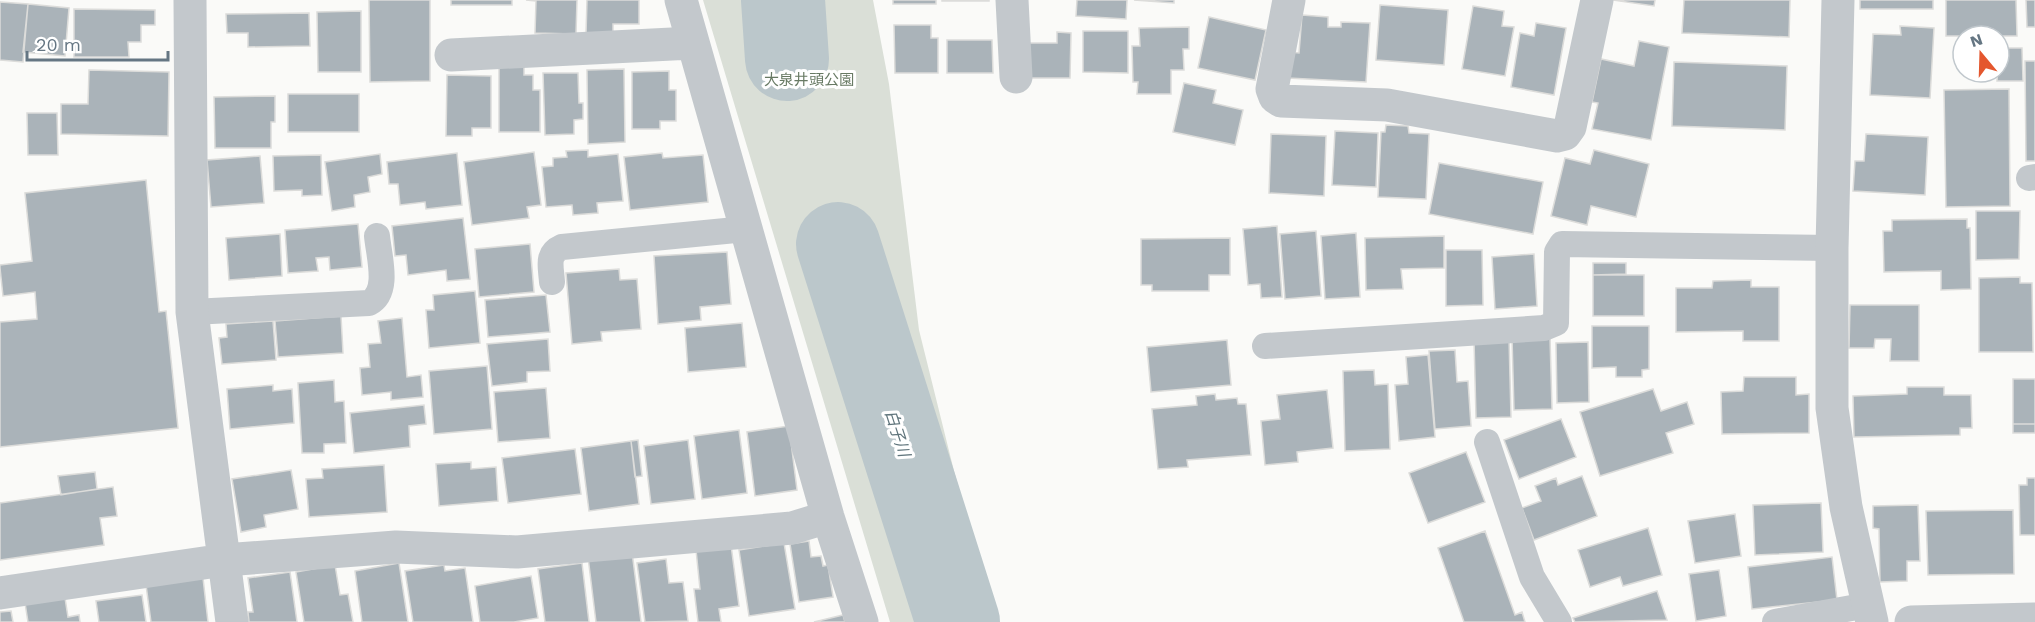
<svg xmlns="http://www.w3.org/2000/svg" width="2035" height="622" viewBox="0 0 2035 622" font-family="'Work Sans','Noto Sans JP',sans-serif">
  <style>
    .green { fill: #dadfd7 }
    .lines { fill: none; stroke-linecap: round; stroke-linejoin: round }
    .river { stroke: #bbc7cb; stroke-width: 84 }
    .building { fill: #aab3b9; stroke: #dcdcda; stroke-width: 1.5 }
    .lane { stroke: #c3c8cc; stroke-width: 26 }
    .street { stroke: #c3c8cc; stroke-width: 33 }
    .labels { text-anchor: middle; stroke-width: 6; stroke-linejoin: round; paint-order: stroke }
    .park-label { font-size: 15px; fill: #687a64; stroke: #fff }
    .water-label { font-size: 16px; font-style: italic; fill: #60757c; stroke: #fff }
  </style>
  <rect width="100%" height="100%" fill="#fafaf8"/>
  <!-- green -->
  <path class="green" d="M703,0H873L889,84L919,330L954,471L997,622H890Z"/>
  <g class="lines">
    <!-- river -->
    <path class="river" d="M783,0L787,59
      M838,244L958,622"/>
  </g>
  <!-- building -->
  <path class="building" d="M369,0H430V81L370,82Z
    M451,0H512V5H451Z
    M577,0L576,34L535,33L536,1L526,0Z
    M587,0H639V24H613V34H586Z
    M893,0H936V4H893Z
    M942,0H989V1H942Z
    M1077,0H1127L1126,19L1076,16Z
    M1134,0H1174V3Z
    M1613,0H1655L1654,6Z
    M1684,0H1790L1789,37L1682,33Z
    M1860,0H1933V9H1860Z
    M1946,0H2016L2017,36H1946Z
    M2026,0H2035V27H2027Z
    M0,2L28,4L23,62L0,60Z
    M28,4L69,8L65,56L23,52Z
    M1380,5L1448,10L1444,65L1376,60Z
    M1473,6L1504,11L1502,26L1514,27L1505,76L1462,69Z
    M74,9L155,10V25H141V42H128L129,57H74Z
    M361,11V72H318L317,12Z
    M309,13L310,46L248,47V33H227L226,14Z
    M1302,15L1328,17V27H1341V22L1370,23L1366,82L1288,78L1290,52L1299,53Z
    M1209,17L1266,30L1255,80L1198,68Z
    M1536,23L1566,28L1554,95L1511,87L1520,33L1534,36Z
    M894,25H931V38H938V73H895Z
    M1900,26L1934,28L1930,98L1870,95L1873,34L1901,35Z
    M1189,27V49H1183L1184,70H1171V94H1137L1138,82H1133L1132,46H1140L1139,28Z
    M1083,31H1128V73L1083,72Z
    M1057,32L1071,33L1070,78H1028V43H1057Z
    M947,40H992L993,73H947Z
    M1639,41L1669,47L1651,140L1592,129L1598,103L1592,102L1601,59L1634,66Z
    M1999,48H2022L2023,81H1997Z
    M2025,61H2035V161H2026Z
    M1674,62L1787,66L1785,130L1672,126Z
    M499,65H524V75H533V90H540V132H499Z
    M624,69L625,142L588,144L587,70Z
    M89,70L169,72L168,136L61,134V104H88Z
    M669,71V90H676V121H660V129H632V72Z
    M543,73H578L579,103H583V119L574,120V134L545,135Z
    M447,75L491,76V128H472V136H446Z
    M1184,83L1216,90L1213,103L1243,110L1235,145L1173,132Z
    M2009,89L2010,206L1946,207L1944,90Z
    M288,94H359V132H288Z
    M275,96V122H271V148H215L214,97Z
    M27,113H57L58,155H28Z
    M1386,125L1408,126L1409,133L1429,134L1426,199L1378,197L1381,132H1385Z
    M1335,131L1378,133L1376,187L1332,185Z
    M1271,134L1326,136L1324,196L1269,193Z
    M1866,134L1928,137L1925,195L1853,191L1855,161H1864Z
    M588,150V157L618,154L623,201L597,203L598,213L573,215L572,205L546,207L542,167L553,166V158L567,157L566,151Z
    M1594,150L1649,164L1636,217L1591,206L1587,225L1551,216L1565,158L1590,164Z
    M534,152L541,205L527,207L529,218L472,225L464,162Z
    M457,153L462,205L426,209L425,202L400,205L398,184H389L387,162Z
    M662,153L663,158L703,155L708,202L630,210L624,157Z
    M380,154L382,174L368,177L370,192L354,195L355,207L332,211L325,162Z
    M321,155L322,195L302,196V190L274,191L273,156Z
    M260,156L264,203L211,207L207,160Z
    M1439,163L1543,182L1533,234L1429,214Z
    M146,180L159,312L166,311L178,428L0,447V322L37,319L35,292L3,296L0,268V265L32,261L25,193Z
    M1976,211H2020L2019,259L1976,260Z
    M463,218L470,279L447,281L446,270L408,275L406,255L395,256L392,226Z
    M1967,219V228H1970L1971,289L1941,290V271L1884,272L1883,231H1892V220Z
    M358,224L362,267L330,270L329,257L316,258L318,271L288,273L285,230Z
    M1277,226L1282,297L1261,298L1260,284L1248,285L1243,229Z
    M1316,231L1321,296L1285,299L1280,234Z
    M1356,233L1360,297L1325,299L1321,236Z
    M280,234L282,276L229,280L226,238Z
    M1444,236V268L1401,269L1403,289L1366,290L1365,238Z
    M1230,238V275H1209V291H1152V285H1141V239Z
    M530,244L534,292L479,297L475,249Z
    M1446,250H1482L1483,305L1446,306Z
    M727,252L731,304L700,307L701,320L658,324L654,256Z
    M1534,254L1537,306L1495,309L1492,257Z
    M1593,263H1626V274L1593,275Z
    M619,269L620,280L637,279L641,329L601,332L602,341L572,344L566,273Z
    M1593,275H1644V316H1593Z
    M2020,277V283H2032L2033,352H1979V278Z
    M1751,280V287H1779V341H1743V331L1676,332V288H1712L1713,281Z
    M475,291L480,343L429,348L426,310H434L433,295Z
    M546,295L550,332L488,337L485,300Z
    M1850,305H1919V361H1890L1891,339H1875L1874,348H1849Z
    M341,316L343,353L278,357L275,321Z
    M402,318L407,377L421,375L423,397L391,400V392L362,395L360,368L370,367L368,344L381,343L378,321Z
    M273,321L276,360L222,364L219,338L227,337L226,324Z
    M742,323L746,367L688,372L685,328Z
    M1592,326H1649V369L1642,370V377H1616V367L1592,368Z
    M1550,337L1552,409L1514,410L1512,338Z
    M1509,338L1511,417L1476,418L1474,340Z
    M548,339L550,371L527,372V382L492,386L487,344Z
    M1227,340L1231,385L1151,392L1147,347Z
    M1588,342L1589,402L1557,403L1556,343Z
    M1455,350L1457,382L1468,381L1471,426L1435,429L1429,351Z
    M1428,355L1435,437L1399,441L1395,385L1408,384L1406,357Z
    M487,366L492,429L434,434L429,371Z
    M1374,370L1375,385L1388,384L1390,449L1345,451L1343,371Z
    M1744,377H1796V395L1809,394V433L1722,434L1721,392L1743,391Z
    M2013,379H2035V424H2013Z
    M334,380L335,402L344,401L346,443L324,444V453H302L298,383Z
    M273,385V391L292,389L294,423L230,429L227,389Z
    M1907,387H1944V395H1971L1972,428H1960V435L1854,437L1853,396L1907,394Z
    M546,388L550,438L498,442L494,392Z
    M1653,389L1661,411L1687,402L1694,424L1666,433L1673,453L1600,476L1580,412Z
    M1327,390L1333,448L1297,452L1298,462L1265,465L1261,421L1280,419L1277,395Z
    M1215,394L1216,400L1237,398L1238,404H1246L1251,455L1187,460L1188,467L1158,469L1152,409L1197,405L1196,396Z
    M424,405L426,424L409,426L410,447L354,453L350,413Z
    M1561,419L1576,457L1519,479L1504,440Z
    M2013,424H2035V433H2013Z
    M789,426L797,490L755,496L747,432Z
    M739,430L747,493L702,499L694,436Z
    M638,440L642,476L635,477L631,441Z
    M688,440L695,499L651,504L644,446Z
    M631,441L639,504L589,511L581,448Z
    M575,449L581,494L508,503L502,458Z
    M1466,452L1485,502L1428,523L1409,473Z
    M471,462V469L496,467L498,501L439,506L436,464Z
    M384,465L387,512L309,517L306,479L323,478L322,469Z
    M291,470L298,509L264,515L266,527L241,532L232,479Z
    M95,472L97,489L61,495L58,476Z
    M1582,476L1597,516L1534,540L1522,508L1541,501L1535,486L1556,478L1558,485Z
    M2027,478H2035V535H2020L2019,485H2027Z
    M113,487L117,516L100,518L104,545L0,560V503Z
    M1821,503L1823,552L1755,555L1753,505Z
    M1918,505L1920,561H1907V581L1880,582L1879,529L1873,528V506Z
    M2013,510L2014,574L1928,575L1926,511Z
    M1735,514L1741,556L1695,563L1688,521Z
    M1648,528L1662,575L1623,586L1620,577L1590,587L1578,550Z
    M1485,531L1515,615L1522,612L1525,622H1464L1438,548Z
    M809,541L811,557L821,556L823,566L828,565L833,597L799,602L790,544Z
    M784,543L795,609L749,616L739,550Z
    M731,545L739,606L719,609L721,622H698L694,589H700L696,550Z
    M632,552L641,622H596L588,557Z
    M1832,557L1837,600L1752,609L1748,567Z
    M666,559L669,583L683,582L688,621L645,622L637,563Z
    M399,563L408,622H362L355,571Z
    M582,563L589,622H545L538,569Z
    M335,565L340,595L348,594L353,622H304L296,572Z
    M444,565L445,571L465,568L473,622H413L405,571Z
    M1719,570L1726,616L1696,621L1689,574Z
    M290,572L297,622H249L248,612H253L248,578Z
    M531,576L538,618L514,622H480L475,586Z
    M203,578L208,622H151L146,585Z
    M1657,591L1667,620L1575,622L1573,618Z
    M142,595L146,622H99L96,601Z
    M65,598L68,617L79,615L80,622H28L25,603Z
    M11,611L13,622H0V612Z
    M843,615L845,622H814Z"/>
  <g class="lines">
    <!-- lane -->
    <path class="lane" d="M2029,178L2035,177
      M552,282C551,266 546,254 562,247L746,229
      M192,312L369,303C390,292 379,257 377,236
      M1265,346L1544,328L1556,323L1557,252L1562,244L1832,248
      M1487,442L1532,577L1559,622
      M1775,622L1868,605"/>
    <!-- street -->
    <path class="street" d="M190,0L192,312L232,622
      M681,0L828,517L862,622
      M1012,0L1016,77
      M1289,0L1272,89L1275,97L1281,101L1387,105L1557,136L1565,134L1570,127L1597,0
      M1838,0L1832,248V408L1846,507L1872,622
      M451,55L692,43
      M0,593L224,560L396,547L517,552L792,528L828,517
      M1911,622L2035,619"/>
  </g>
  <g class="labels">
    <!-- park labels -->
    <g class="park-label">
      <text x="809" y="85">大泉井頭公園</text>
    </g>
    <!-- water labels -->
    <g class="water-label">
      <text transform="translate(898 433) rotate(72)" y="6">白子川</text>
    </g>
  </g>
  <!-- north arrow -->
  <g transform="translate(1981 54) rotate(341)"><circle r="28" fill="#ffffff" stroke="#c1c8cd" stroke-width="1.5"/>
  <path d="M0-4.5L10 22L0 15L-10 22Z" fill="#e4572e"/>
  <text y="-9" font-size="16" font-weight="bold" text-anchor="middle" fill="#657683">N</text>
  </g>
  <!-- scale -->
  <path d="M27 51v9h141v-9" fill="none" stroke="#657683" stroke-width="3"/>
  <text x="36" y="51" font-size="18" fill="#657683" stroke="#ffffff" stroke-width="4.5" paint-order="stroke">20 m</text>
</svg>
